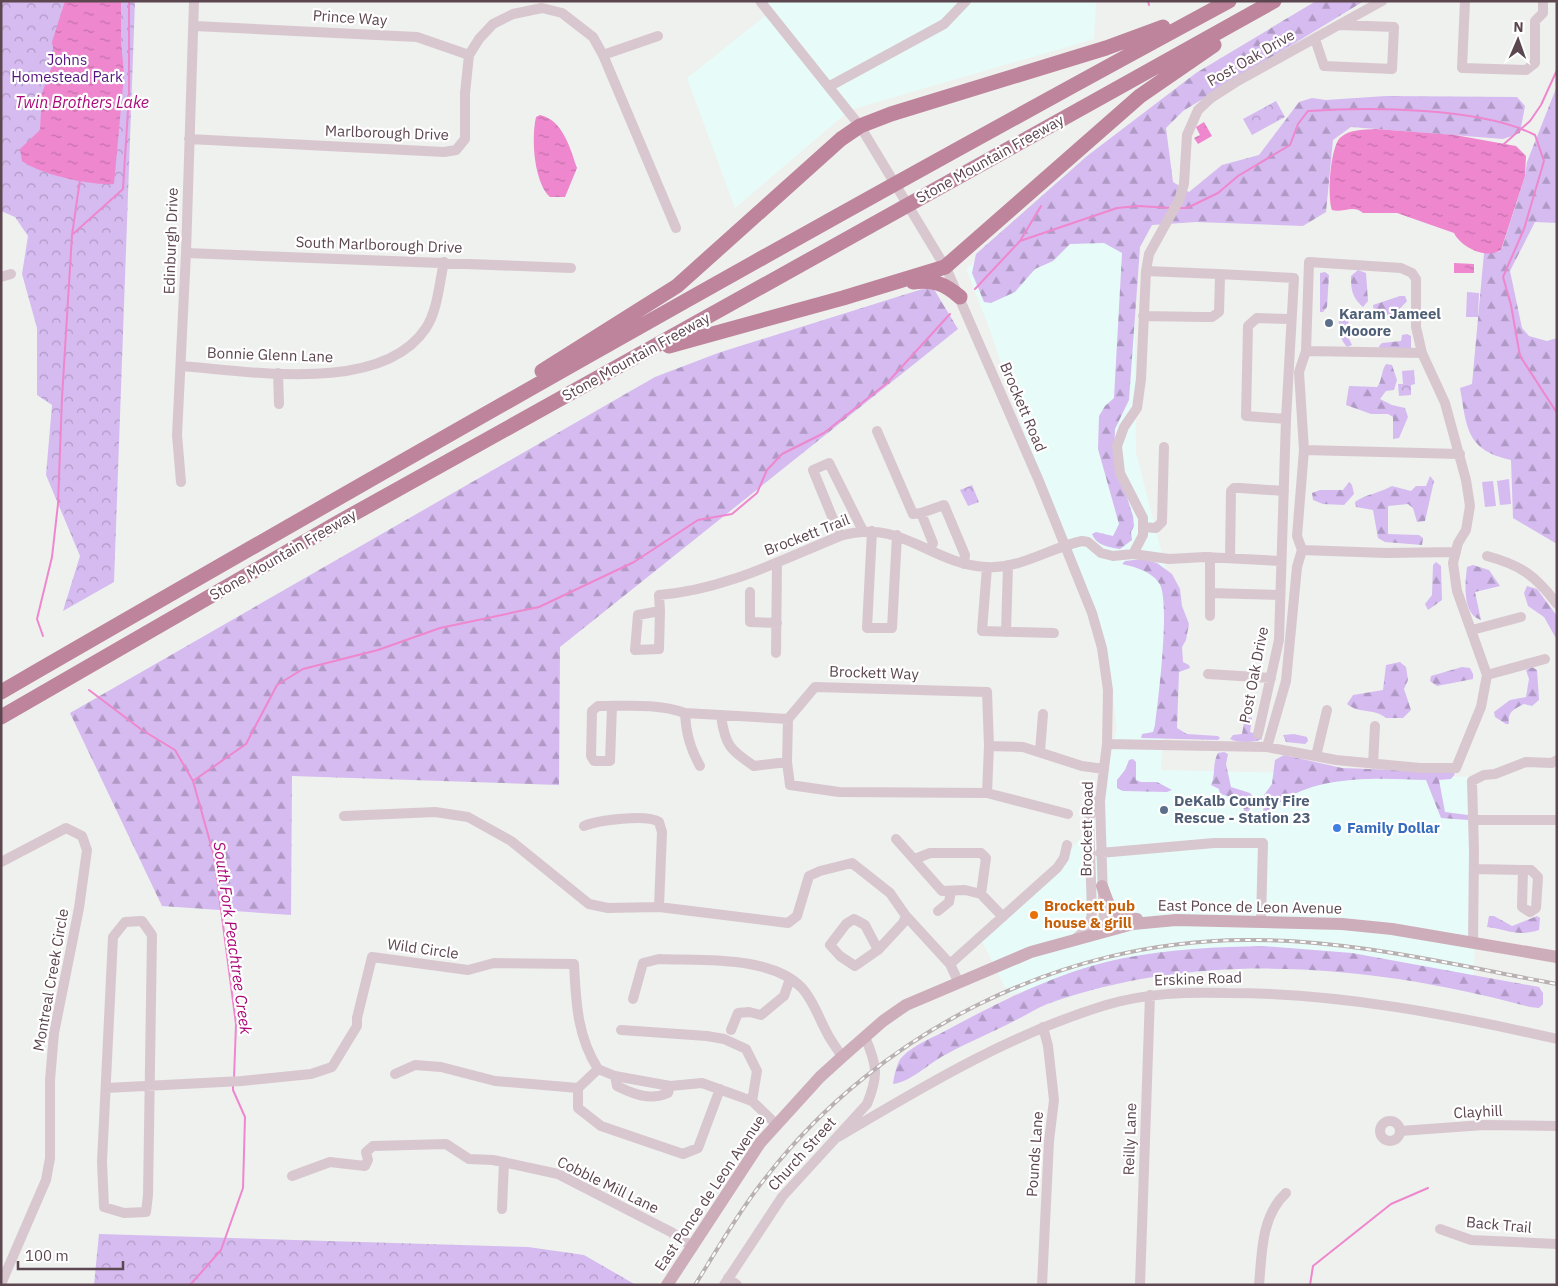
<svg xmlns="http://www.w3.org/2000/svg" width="1558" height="1286" viewBox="0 0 1558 1286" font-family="'IBM Plex Sans',sans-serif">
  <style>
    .commercial { fill: #e7fcf8 }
    .grass { fill: #d5bbf0 }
    .forest { fill: url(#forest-firs) }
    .park { fill: url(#park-crowns) }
    .water { fill: url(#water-ripples) }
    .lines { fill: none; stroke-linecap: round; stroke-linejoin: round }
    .stream { stroke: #ee87ce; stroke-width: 2 }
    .minor { stroke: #d9c7cf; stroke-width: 10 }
    .major { stroke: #ceadba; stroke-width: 12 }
    .highway { stroke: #be849b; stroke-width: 15 }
    .rail-casing { stroke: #b9b0b2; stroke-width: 4 }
    .rail { stroke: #fff; stroke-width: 2; stroke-dasharray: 5.5; stroke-linecap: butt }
    .service-dot { fill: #5c6f8a; stroke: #fff; stroke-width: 2 }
    .shop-dot { fill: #3f7fe0; stroke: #fff; stroke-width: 2 }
    .food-dot { fill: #e8710a; stroke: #fff; stroke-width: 2 }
    .labels { text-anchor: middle; stroke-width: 4.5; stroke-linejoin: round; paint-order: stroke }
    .street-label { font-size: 15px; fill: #5c464f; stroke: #fff }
    .park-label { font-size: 15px; fill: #55157f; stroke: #fff }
    .service-label { font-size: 15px; font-weight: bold; fill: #4e5e75; stroke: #fff; text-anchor: start }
    .shop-label { font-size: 15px; font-weight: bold; fill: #366cbe; stroke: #fff; text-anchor: start }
    .food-label { font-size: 15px; font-weight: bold; fill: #c56008; stroke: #fff; text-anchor: start }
    .water-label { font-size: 16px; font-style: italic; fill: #ac0979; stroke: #fff }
  </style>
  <defs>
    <pattern id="forest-firs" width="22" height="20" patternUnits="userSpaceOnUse" patternTransform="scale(1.25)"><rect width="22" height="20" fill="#d5bbf0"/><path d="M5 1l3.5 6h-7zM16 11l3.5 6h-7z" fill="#b09ac5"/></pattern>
    <pattern id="park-crowns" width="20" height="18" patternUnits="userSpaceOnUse" patternTransform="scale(1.25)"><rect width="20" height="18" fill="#d5bbf0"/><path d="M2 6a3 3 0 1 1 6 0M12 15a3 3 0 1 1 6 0" fill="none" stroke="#b09ac5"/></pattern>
    <pattern id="water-ripples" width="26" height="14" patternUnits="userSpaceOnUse" patternTransform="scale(1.25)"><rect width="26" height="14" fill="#ee87ce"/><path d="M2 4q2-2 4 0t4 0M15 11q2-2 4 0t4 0" fill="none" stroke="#c470aa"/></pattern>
  </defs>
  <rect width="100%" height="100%" fill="#eef1ee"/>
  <!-- commercial -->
  <path class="commercial" d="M766,1H1096L1094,39L850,110L735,208L687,78L773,10Z
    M1076,179L1134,245L1136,453L1171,589L1161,770L1477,777L1474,978L1284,955L1069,977L1009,995L979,935L1046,881L1097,817L1117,728L1107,649L1037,472L990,330L967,271V268Z"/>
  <!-- grass -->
  <path class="grass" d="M1467,292L1479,293L1478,317H1466Z
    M1509,479L1511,504L1500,505L1497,481Z
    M1493,481L1496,506L1485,507L1482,482Z"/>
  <!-- forest -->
  <path class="forest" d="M1316,1H1364L1183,111L1166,128L1173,182L1189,192L1222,165L1259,155L1299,102L1312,98L1326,100L1386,96L1517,97L1525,106L1520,133L1503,139L1351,127L1333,140L1326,212L1303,226L1196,222L1152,225L1140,247L1129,400L1115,429L1114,457L1133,516L1134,526L1131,532L1132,540L1120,549C1109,547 1097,546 1092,534L1096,532L1113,536L1119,524L1098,449L1099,416L1105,406L1114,398L1122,253L1104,243L1070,244L1053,261L1035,269L1015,292L991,303L984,302L972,273L976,254L1087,156L1196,73Z
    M1557,86V223L1535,222L1510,271L1522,328L1529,336L1547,341L1557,338V544L1513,518L1511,460C1466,450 1467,428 1460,388L1472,384L1484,253L1499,252L1502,248L1525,176L1527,162Z
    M1358,270L1366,273L1368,301L1363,307C1352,297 1351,290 1351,276Z
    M1325,272L1329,275L1327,307L1323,312H1320V273Z
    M932,286L958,329L560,647L559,785L292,776L291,915L162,906L70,713L655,377L718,353Z
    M1400,296H1405L1407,301C1396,313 1391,319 1374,315L1373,305Z
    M1343,308L1349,311L1348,337L1352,345L1347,347C1337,336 1339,324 1339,310Z
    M1407,334L1411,336V351L1381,350L1379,346L1382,343L1401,341L1402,335Z
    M1386,364L1392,365L1397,380L1394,390L1386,391L1380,399L1392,405L1405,408L1408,417L1399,438L1393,439V417L1388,414H1371L1346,405L1349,386L1377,387C1382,382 1381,371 1386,364Z
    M1430,476L1434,481L1425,521L1417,522L1413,508L1408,504L1388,506V534L1419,535L1423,538L1422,545L1385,542L1378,538L1373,510L1356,507L1355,502C1366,494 1380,493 1392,486L1411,491L1416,486H1426Z
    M1349,482L1352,485L1354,494L1344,505L1323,504L1313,500L1312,493L1320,490H1343Z
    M1143,559L1157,563L1172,574L1180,589L1182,606L1189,624L1186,640L1182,647L1183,662L1189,665L1190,668L1179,672L1177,728L1187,734L1218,736L1220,738L1218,740L1141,738L1142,734L1153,732L1155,725C1158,702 1171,599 1159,583C1151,571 1135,567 1122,564L1125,561Z
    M1436,562L1441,566L1442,600L1428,610L1425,604L1432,595L1433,565Z
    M1473,565L1489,570L1500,586L1475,592L1481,620C1462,614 1465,583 1467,567Z
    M1527,586L1537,589L1557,616V640L1544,617L1528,606L1524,593Z
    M1400,662L1406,667L1408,680L1404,689L1411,710L1403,718H1386C1374,708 1359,714 1347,704L1353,695L1383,690L1386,665Z
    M1462,667L1470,668L1473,674V679L1437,686L1430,681L1431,676Z
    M1532,667L1537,670L1539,700L1532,706L1524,704C1514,709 1507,712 1509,724H1506L1495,717L1494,712L1510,700L1526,697L1529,679L1526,670Z
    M1249,717L1252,718L1250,732L1262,736V739C1254,743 1237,743 1230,739L1233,735L1242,734L1244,722Z
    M1294,734L1307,737L1308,741L1305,744L1286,742L1283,735Z
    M1224,752L1228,754L1226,764L1231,787L1250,793L1253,797L1249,812L1246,816L1240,799L1220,794L1219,789L1211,785C1216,774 1212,764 1218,753Z
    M1284,755L1342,768L1453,772L1455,774L1451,779L1439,780L1445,812L1468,815V820L1441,818L1426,780C1380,778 1317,774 1278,804C1273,808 1271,819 1267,824L1263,815L1264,795L1272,784L1275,760Z
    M1133,759L1136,762V780L1141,782H1157L1172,790L1167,792L1123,791L1117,788V780L1125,770L1129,760Z
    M1489,916H1494L1512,926L1537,916L1540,918L1539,930C1516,937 1510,930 1487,927Z
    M1263,946L1352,953L1539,987L1543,993V1004L1539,1008L1530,1007C1376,965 1204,949 1050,1003C1038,1007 1027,1015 1016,1020C993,1032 968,1042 945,1055C929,1063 911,1082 893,1084C894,1076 897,1061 903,1056C914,1045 932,1038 945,1031C1001,1001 1062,970 1124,958C1170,949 1217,947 1263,946Z"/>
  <!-- park -->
  <path class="park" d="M1,1H135L114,582L63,611L80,556L46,475L52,405L37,395V328L22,274L28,236L15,217L1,211Z
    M1276,101L1285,117L1252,135L1243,119Z
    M1414,370L1415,384L1411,385V395L1399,396L1398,384H1403L1402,371Z
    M972,485L979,502L968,506L960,490Z
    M99,1234L528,1247L584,1255L636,1285H94Z"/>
  <!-- water -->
  <path class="water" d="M65,1H121V41L124,75L114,184C92,186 39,174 22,161L20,149L40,130L42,93L52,66L54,53L52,42Z
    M540,115C563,120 570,148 577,168L565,197H550C534,182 531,139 536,117Z
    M1204,122L1212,136L1198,144L1194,138L1200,135L1196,127Z
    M1376,129L1455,135L1516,146L1526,156L1525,176L1501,250C1486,260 1461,247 1454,233L1397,213H1363C1354,204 1343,213 1332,210C1327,199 1330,145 1341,137C1350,129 1364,130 1376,129Z
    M1454,263L1474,264V273H1454Z"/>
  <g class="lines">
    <!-- stream -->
    <path class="stream" d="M1148,1L1149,5
      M1504,144L1530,121L1541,105L1557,70
      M1178,208H1187L1218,193L1238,176L1290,145L1298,124L1308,111C1369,107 1481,107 1535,135L1544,161L1524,229L1503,277L1511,305L1520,356L1557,413
      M73,234L123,189L129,94V1
      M1020,241L1041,206
      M975,289L1020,241L1117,208L1138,206L1171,208
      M43,636L37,619L52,557L58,504L62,398L72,235L80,180
      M89,690L142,730L175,750L193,781L214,856L236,1024L234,1078
      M193,781L246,744L277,685L303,669L378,650L440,628L539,607L634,562L698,520L732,514L757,493L767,470L782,454L824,433L887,383L950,314
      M190,1285L221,1250L243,1188L245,1117L233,1090V1085
      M1310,1285L1313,1266L1391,1204L1428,1188"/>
    <!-- minor -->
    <path class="minor" d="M760,1L860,126L947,270L1039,481L1092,613L1102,648L1108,690L1107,744L1100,801L1104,931
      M1465,1L1462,68L1526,70L1535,63V21L1543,13V1
      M195,26L417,37L469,55
      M1315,39L1324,66L1392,69L1394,27L1339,25
      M603,55L658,36
      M830,86L944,24L966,1
      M189,139L444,152L456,150L465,139V93L469,55L479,39L493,24L513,14L542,8L562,13L593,37L603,55L676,228
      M186,253L571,268
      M1218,274L1294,278L1286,419L1279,640L1258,734
      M1,277L11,274
      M1143,316L1202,317H1212L1219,312L1220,276L1218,274L1146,271
      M1306,351L1422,353
      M181,366C249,371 382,395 426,328C438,309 439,284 444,262
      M278,373L279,404
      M1286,419L1246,416L1248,326L1257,318L1290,319
      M877,431L913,514L921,513
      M1304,450L1460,454
      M181,482L177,435L186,253L194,1
      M1143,527L1156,528L1162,522L1164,447
      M872,531L867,628H892L897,535
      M840,536L813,470L829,463L863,531
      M930,550L933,543L921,513L944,505L965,555L964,564
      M1133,554L1143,535V518L1120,473L1117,446L1124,427L1137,408L1141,379L1146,271L1149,254L1179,200L1184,184L1187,135L1198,110L1211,98L1236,82L1382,1
      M1487,556C1521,565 1536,576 1557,604
      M1230,558L1231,491L1234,488H1240L1284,491
      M987,567L982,631L1054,633
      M750,592V622L777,623
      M1210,593L1280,595
      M660,611L659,649L635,650L638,615L660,611L659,595C724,590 781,560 840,536C904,518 927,563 986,567C1021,569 1049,548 1082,541L1088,542L1101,553L1113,556L1133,554L1169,559L1205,557L1281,561
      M1210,616V557
      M1472,630L1521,617
      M1006,632L1008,565
      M776,653L777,563
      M1208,674L1271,678
      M1487,675L1545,659
      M612,706L610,761H594L591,756L592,711L598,706C626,706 658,703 685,713L788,719L815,687L987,692L989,746L1023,747L1082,766L1104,769
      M685,713C686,733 690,748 700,766
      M721,716C725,745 730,750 754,766L787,762L790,785L839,792L987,793L989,746
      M1107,744L1267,747L1336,760L1420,768H1456L1481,707L1487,675L1457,591L1453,563L1458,543L1466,530L1470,506L1466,480L1445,403L1422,353L1416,327V279L1412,273L1401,268L1309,262L1306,351L1299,372L1304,450L1297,536L1302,550L1386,553L1456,552
      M1267,747L1286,681L1297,567L1302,550
      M1040,751L1043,714
      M1316,756L1327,710
      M787,762L788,719
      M1373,764L1375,726
      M987,793L1068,814
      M344,816L435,812L468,817L511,841L589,904L608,908L659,907L788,923L797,916L809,876L820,871L852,863L890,893L906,916L950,964L958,981
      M1473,820H1557
      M584,826C598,820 647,814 659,822L662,832L659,907
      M896,839L942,891L965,890L981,894L1003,917
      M1100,853L1214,843H1263L1261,921
      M915,859L930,853H981L986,858L981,894
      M1,862L66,828L82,836L87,850L79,908L54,1033L50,1080V1158L46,1180L1,1284
      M1474,869L1523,870H1531L1538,877L1536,908L1530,912L1522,907L1523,870
      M938,911L949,902L951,891
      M854,919L865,925L878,950L855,966L840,956L830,945L846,924Z
      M142,921L152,935L148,1195L146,1212L124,1213L104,1207L102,1162L113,937L125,922Z
      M1075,939L1089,927L1092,913L1089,818L1098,800
      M1473,943L1474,852L1472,781L1484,775L1495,774L1526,762L1552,763L1557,760
      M878,950L903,923L906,916
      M950,964L1057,868L1064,858L1067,845
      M633,999L643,963L659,959C700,961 771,955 802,988C813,1000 818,1016 826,1031C830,1040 837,1048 842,1057
      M621,1030L707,1036L724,1039L746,1049L757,1071L752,1101
      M731,1030L738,1013L749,1012L761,1015L784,996L790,979
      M598,1069L615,1076L670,1086L702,1083L752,1101L776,1124
      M395,1074L415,1065L441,1067L495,1081L578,1088
      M615,1076L617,1086C633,1094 650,1101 668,1093L670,1086
      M106,1088L242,1081L311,1074L332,1067L357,1026V1018L372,957L468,970L494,963L574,964C576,1002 577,1036 598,1069
      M578,1088V1108L601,1126L683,1154L698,1148L720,1089
      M578,1088L598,1069
      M1380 1131a10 10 0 1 1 20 0a10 10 0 1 1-20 0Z
      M1400,1131L1484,1125L1557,1126
      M838,1137C924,1086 1010,1034 1106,1005C1146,993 1186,992 1227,993C1339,993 1448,1014 1557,1039
      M292,1176L330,1162L365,1166L368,1160L366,1152L373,1146L446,1144L469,1159L493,1160L558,1174L671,1232L693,1247
      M502,1209L504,1162
      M1440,1229L1471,1240L1557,1244
      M728,1278L737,1285
      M724,1285L782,1197L867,1104C879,1075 877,1065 865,1037
      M1042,1285L1049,1141L1054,1100L1048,1046L1043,1027
      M1140,1285L1150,995
      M1259,1285C1262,1253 1261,1216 1286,1193"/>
    <!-- major -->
    <path class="major" d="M1102,886C1111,910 1110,917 1137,919
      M667,1285L760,1143L820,1077L842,1057L883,1021L906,1005L1031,952L1133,924L1176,920L1342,924L1392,929L1557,957"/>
    <!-- highway -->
    <path class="highway" d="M913,282C933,279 945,284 960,297
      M669,346L843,298L945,267L1140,96L1214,45
      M542,371L677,286L841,139L860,126L891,114L1106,48L1163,27
      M1,692C408,457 816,224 1229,1
      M1,717L339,522L1274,1"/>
    <!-- rail casing -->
    <g class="rail-casing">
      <path id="rail" d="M695,1285C718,1248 740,1210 767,1176C880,1031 1061,941 1245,940C1350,939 1454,965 1557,984"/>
    </g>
    <!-- rail -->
    <use href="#rail" class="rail"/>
  </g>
  <!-- markers -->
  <g class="service-dot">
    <circle cx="1329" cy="323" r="5"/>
    <circle cx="1164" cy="810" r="5"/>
  </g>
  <circle class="shop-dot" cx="1337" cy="828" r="5"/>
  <circle class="food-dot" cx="1034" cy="915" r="5"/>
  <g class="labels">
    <!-- street labels -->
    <g class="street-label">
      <text transform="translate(350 18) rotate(4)" y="5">Prince Way</text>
      <text transform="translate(1251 58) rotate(-30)" y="5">Post Oak Drive</text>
      <text transform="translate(387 133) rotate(2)" y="5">Marlborough Drive</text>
      <text transform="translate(990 159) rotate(-29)" y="5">Stone Mountain Freeway</text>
      <text transform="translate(171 241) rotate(-88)" y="5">Edinburgh Drive</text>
      <text transform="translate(379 245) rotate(2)" y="5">South Marlborough Drive</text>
      <text transform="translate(270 355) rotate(2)" y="5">Bonnie Glenn Lane</text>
      <text transform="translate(636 357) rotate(-29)" y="5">Stone Mountain Freeway</text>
      <text transform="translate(1023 407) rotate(67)" y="5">Brockett Road</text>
      <text transform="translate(807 535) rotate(-21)" y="5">Brockett Trail</text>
      <text transform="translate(283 555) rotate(-30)" y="5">Stone Mountain Freeway</text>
      <text transform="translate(874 673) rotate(2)" y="5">Brockett Way</text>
      <text transform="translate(1254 675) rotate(-79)" y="5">Post Oak Drive</text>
      <text transform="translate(1087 829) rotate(-89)" y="5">Brockett Road</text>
      <text transform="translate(1250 907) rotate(1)" y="5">East Ponce de Leon Avenue</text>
      <text transform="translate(423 949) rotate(8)" y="5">Wild Circle</text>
      <text transform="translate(1198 979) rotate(-2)" y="5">Erskine Road</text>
      <text transform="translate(51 980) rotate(-80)" y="5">Montreal Creek Circle</text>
      <text transform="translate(1478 1112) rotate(-3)" y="5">Clayhill</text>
      <text transform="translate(1130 1139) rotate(-88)" y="5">Reilly Lane</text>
      <text transform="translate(802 1154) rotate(-48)" y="5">Church Street</text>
      <text transform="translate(1035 1154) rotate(-86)" y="5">Pounds Lane</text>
      <text transform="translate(608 1185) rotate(26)" y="5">Cobble Mill Lane</text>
      <text transform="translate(710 1193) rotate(-56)" y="5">East Ponce de Leon Avenue</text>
      <text transform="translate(1499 1225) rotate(5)" y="5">Back Trail</text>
    </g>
    <!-- park labels -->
    <g class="park-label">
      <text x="67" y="65">Johns<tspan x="67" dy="17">Homestead Park</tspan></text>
    </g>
    <!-- service labels -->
    <g class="service-label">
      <text x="1339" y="319">Karam Jameel<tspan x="1339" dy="17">Mooore</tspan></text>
      <text x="1174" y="806">DeKalb County Fire<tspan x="1174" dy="17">Rescue - Station 23</tspan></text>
    </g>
    <!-- shop labels -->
    <g class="shop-label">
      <text x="1347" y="833">Family Dollar</text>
    </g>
    <!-- food labels -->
    <g class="food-label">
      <text x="1044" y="911">Brockett pub<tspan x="1044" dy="17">house &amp; grill</tspan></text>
    </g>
    <!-- water labels -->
    <g class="water-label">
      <text x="82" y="108">Twin Brothers Lake</text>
      <text transform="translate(233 938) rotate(82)" y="6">South Fork Peachtree Creek</text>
    </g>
  </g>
  <!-- border -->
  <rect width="1558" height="1286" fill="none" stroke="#5c464f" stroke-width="5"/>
  <!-- north arrow -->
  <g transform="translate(1518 40) rotate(2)" stroke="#ffffff" stroke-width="4" paint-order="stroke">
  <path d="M0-4L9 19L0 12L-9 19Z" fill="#5c464f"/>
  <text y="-8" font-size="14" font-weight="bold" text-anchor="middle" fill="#5c464f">N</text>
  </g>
  <!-- scale -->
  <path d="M18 1261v8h105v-8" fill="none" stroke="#5c464f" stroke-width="2.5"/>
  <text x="25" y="1261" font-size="15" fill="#5c464f" stroke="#ffffff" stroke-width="4" paint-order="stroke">100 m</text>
</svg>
